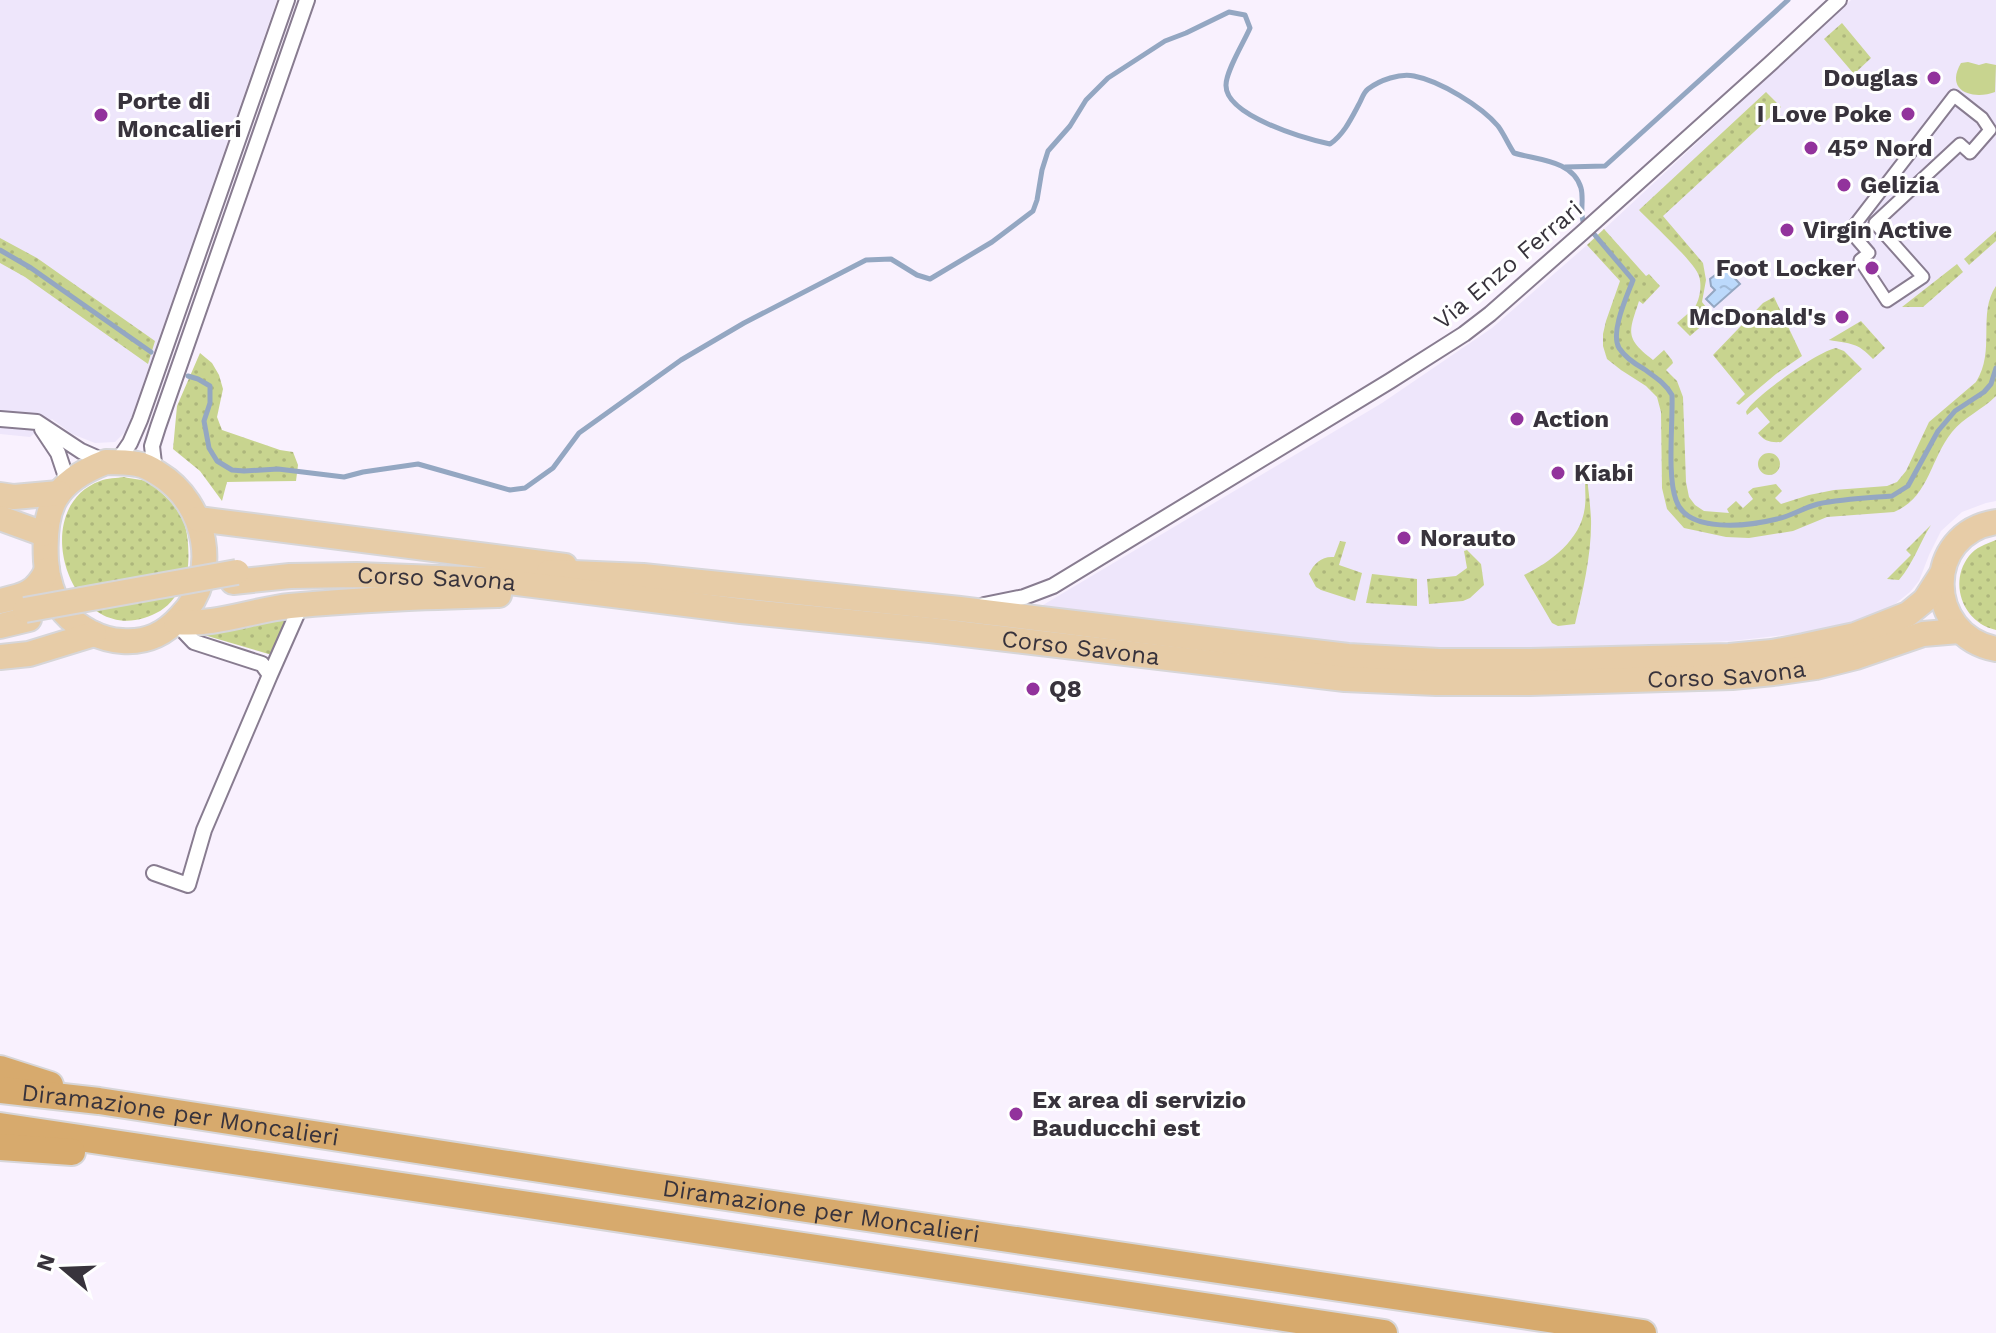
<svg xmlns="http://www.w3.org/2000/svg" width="1996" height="1333" viewBox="0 0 1996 1333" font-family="'Work Sans',sans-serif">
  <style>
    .commercial { fill: #eee6fb }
    .grass { fill: url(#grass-dots) }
    .green { fill: #c8d48f }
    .water { fill: url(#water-ripples); stroke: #94a7c2; stroke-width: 2 }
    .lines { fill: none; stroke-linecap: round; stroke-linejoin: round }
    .stream { stroke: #94a7c2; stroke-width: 5 }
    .pedestrian-casing { stroke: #887c90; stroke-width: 15 }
    .minor-casing { stroke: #887c90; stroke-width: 18 }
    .primary-casing { stroke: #d7d6d8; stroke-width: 28 }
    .motorway-casing { stroke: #d7d6d8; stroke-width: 30 }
    .pedestrian { stroke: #fff; stroke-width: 11 }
    .minor { stroke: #fff; stroke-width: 14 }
    .primary { stroke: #e7cca7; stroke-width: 24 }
    .motorway { stroke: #d7aa6d; stroke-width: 26 }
    .primary-bridge-casing { stroke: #d7d6d8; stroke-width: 28; stroke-linecap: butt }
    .primary-bridge { stroke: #e7cca7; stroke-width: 24 }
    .poi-dot { fill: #92339c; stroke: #fff; stroke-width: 3 }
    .labels { text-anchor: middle; stroke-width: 6; stroke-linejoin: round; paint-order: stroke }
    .poi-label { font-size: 24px; font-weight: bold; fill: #38333c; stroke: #fff; text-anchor: start }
    .street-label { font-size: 24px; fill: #38333c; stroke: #fff }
  </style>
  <defs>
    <pattern id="grass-dots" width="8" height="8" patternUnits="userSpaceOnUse" patternTransform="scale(2)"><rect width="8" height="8" fill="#c8d48f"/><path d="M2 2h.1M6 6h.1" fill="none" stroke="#adb67c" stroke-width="1.8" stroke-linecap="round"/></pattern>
    <pattern id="water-ripples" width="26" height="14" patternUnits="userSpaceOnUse" patternTransform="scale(2)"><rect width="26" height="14" fill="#bcd9fb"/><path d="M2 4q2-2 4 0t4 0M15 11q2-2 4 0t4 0" fill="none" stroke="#a2bbd8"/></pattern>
  </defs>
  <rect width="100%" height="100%" fill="#f9f1fe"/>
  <!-- commercial -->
  <path class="commercial" d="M0,0H277L127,430L115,442L95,443L72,434L52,419L30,437L0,434Z
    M1851,0H1996V501L1986,503L1962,512L1941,531L1929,555L1919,581L1910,592L1884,613L1812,632L1732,641L1514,649L1420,650L1319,644L1038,608L1382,403L1492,328L1587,245Z"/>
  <!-- grass -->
  <path class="grass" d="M1842,23L1871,58L1854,74L1824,39Z
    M1766,92L1781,107L1663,216L1703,263L1706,280L1702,302L1713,316L1708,321L1695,307C1700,299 1702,285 1699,276C1694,261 1652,224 1639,210Z
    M1604,229L1646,276L1649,274L1660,286L1643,304L1639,301C1629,332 1624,338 1653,360L1664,350L1672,360L1673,363L1666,370L1677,381L1683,397L1686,482L1689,497L1695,505L1704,511L1729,513L1727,509L1736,501L1743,508L1753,499L1748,492L1753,488L1776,484L1782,491L1775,498L1781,504L1809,495L1834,490L1887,486L1897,482L1906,471L1929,422L1976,382C1996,351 1977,314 1996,286V396C1982,410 1964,417 1952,432C1930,459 1929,498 1894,512L1827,517L1793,531L1749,538L1726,537L1684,528L1667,509L1662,488L1661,412L1657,397L1646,386L1621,370L1607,359L1603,346V334L1606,321L1620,281L1587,245Z
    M1996,231V241L1969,265L1964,259Z
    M0,238L37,258L155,341L148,364L25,277L0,263Z
    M1957,264L1963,272L1923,307H1902Z
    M1774,297L1802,356L1776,374L1739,405L1736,403L1745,394L1713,355L1763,303Z
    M1692,310L1705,323L1690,336L1677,323Z
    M1861,321L1885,348L1873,359C1857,342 1851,344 1829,340Z
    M1836,348L1844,351L1862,369L1781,442C1771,443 1764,441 1758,433L1770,422L1757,407L1747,415L1746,412C1752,398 1820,350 1836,348Z
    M200,353L212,363L219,375L223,389L217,417L222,430L280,450L293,452L298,465L296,481L227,482L222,501L200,471L173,449L177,406Z
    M1758 464a11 11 0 1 1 22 0a11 11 0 1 1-22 0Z
    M124,477C132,479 142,479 148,482C152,484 155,487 158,490C168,498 179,510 184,523C189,535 190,565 186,577C183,584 178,592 174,598C166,609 156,614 144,618C69,641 27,508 100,481C107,478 117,478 124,477Z
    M1587,480C1589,492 1590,505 1591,518C1592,553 1583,590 1575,624L1558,626L1552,623L1524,575C1551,562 1582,539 1585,506C1586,498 1585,489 1585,481Z
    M1931,525C1920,542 1913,564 1899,580L1887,579L1911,555L1906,550Z
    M1996,540V630C1963,623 1948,583 1969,556C1976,547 1986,544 1996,540Z
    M1340,541L1346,542L1339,565L1362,573L1355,601L1321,590L1316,587L1309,574C1314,563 1322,556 1334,557Z
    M1467,550L1481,564L1484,585L1470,598L1463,601L1429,604L1427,579L1456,576L1467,568L1464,551Z
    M1372,574L1417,579V606L1366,603Z
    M284,613L285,627L272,655L204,635L205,629Z"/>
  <!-- green -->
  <path class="green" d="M1968,62L1979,65L1986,63L1996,65L1995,92C1974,100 1944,92 1961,63Z"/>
  <!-- water -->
  <path class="water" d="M1722,270L1728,271L1740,284L1714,307L1706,299L1715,290L1711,286L1710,279Z"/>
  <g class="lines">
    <!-- stream -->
    <path class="stream" d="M1565,167L1605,166L1788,0
      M0,250L31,268L151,352
      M188,376L198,379L210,386V403L204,421L209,448L217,461L232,470L244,471L278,469L344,477L363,472L418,464L510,490L525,488L553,468L579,433L681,360L744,323L866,260L891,259L917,275L930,279L992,242L1033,211L1037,200L1042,170L1048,151L1070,126L1086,100L1108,78L1165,41L1186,33L1229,12L1245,15L1250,28C1244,42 1226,71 1226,85C1225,116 1306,139 1330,144C1344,134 1351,119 1359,104C1362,99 1363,93 1368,89C1380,80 1400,73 1414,76C1440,81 1481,106 1498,126C1504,134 1508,144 1514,153C1537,160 1573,160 1581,188C1584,199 1580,210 1583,221L1633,280C1627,296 1610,332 1619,348C1625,357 1635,364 1644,369C1655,377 1665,383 1672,395C1673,423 1667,476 1676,500C1687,534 1749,526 1777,519C1791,516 1803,508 1818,504C1842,499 1867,498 1892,496L1908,486L1938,431L1955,411L1984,392L1991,384L1996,368"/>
    <!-- pedestrian casing -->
    <g class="pedestrian-casing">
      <path id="pedestrian" d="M1954,96L1982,118L1990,130L1970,153L1960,144L1875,223L1923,277L1887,301L1860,260L1869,253L1850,231Z"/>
    </g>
    <!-- minor casing -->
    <g class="minor-casing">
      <path id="minor" d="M0,419L37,422L81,451L106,462
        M42,429L58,453L68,483
        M117,462L130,443L140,420L287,0
        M155,472L152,446L158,427L307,0
        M984,605L1024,597L1053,586L1390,381L1464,334L1490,314L1582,233L1771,63L1839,0
        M270,675L301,605
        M154,873L188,885L204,830L270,675L262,664L194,642L176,623"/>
    </g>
    <!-- primary casing -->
    <g class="primary-casing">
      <g id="primary">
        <path d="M106,462C116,462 127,462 137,464C144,465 153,470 159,474C207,503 221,575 181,616C165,634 147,643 122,641C101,640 78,628 64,612C53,599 47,577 46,561C43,507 54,482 106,462Z"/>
        <path d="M0,495L14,497L59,493"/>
        <path d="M0,518L44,534"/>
        <path d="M198,519L565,566"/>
        <path d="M1996,522C1923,533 1924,635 1996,649"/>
        <path d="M549,572L643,576L960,609L1348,656L1439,661H1531L1729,656L1772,652L1804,646L1855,635L1908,614L1925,600L1941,575"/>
        <path id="s1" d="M233,582L290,576L357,575L492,580L741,611L930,630L1345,679L1436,683H1530L1732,677L1773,673L1816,667L1856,657L1923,634L1959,631"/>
        <path d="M0,601C24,596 36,593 47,570"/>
        <path d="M176,622C215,626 252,610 290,606C360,599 430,597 499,595"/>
        <path d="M0,626L29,619"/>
        <path d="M0,657L29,654L94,634"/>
      </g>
    </g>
    <!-- motorway casing -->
    <g class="motorway-casing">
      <g id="motorway">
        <path d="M0,1069L50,1085"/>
        <path id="s2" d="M0,1090L99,1101L625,1182L1643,1333"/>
        <path d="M0,1126L1384,1333"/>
        <path d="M0,1147L72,1152"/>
      </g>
    </g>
    <!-- pedestrian -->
    <use href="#pedestrian" class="pedestrian"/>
    <!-- minor -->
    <use href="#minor" class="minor"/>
    <!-- primary -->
    <use href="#primary" class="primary"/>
    <!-- motorway -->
    <use href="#motorway" class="motorway"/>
    <!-- primary-bridge casing -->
    <g class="primary-bridge-casing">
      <path id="primary-bridge" d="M25,610L237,572"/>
    </g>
    <!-- primary-bridge -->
    <use href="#primary-bridge" class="primary-bridge"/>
  </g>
  <!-- markers -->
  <g class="poi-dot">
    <circle cx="1934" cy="78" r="8"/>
    <circle cx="1908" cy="114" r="8"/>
    <circle cx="101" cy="115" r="8"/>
    <circle cx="1811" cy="148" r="8"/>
    <circle cx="1844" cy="185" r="8"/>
    <circle cx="1787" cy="230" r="8"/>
    <circle cx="1872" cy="268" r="8"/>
    <circle cx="1842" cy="317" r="8"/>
    <circle cx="1517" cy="419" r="8"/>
    <circle cx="1558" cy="473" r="8"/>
    <circle cx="1404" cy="538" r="8"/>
    <circle cx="1033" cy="689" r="8"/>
    <circle cx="1016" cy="1114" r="8"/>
  </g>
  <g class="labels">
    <!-- poi labels -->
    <g class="poi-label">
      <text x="1918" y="86" text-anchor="end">Douglas</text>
      <text x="117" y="109">Porte di<tspan x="117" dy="28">Moncalieri</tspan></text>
      <text x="1892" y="122" text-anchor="end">I Love Poke</text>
      <text x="1827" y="156">45° Nord</text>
      <text x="1860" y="193">Gelizia</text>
      <text x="1803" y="238">Virgin Active</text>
      <text x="1856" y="276" text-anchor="end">Foot Locker</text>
      <text x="1826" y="325" text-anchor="end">McDonald's</text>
      <text x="1533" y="427">Action</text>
      <text x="1574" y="481">Kiabi</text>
      <text x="1420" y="546">Norauto</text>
      <text x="1049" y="697">Q8</text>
      <text x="1032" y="1108">Ex area di servizio<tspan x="1032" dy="28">Bauducchi est</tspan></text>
    </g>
    <!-- street labels -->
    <g class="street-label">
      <text transform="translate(1508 265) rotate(-40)" y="8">Via Enzo Ferrari</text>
      <text dy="8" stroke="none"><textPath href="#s1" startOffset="204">Corso Savona</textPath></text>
      <text dy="8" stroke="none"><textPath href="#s1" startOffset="852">Corso Savona</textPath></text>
      <text dy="8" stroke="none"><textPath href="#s1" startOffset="1500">Corso Savona</textPath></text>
      <text dy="8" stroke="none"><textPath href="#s2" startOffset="182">Diramazione per Moncalieri</textPath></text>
      <text dy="8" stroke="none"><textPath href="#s2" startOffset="830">Diramazione per Moncalieri</textPath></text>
    </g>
  </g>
  <!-- north arrow -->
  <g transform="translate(64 1269) rotate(289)" stroke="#ffffff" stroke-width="6" paint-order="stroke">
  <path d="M0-6L14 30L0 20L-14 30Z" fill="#38333c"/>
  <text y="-12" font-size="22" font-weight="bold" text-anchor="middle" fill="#38333c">N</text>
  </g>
</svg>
